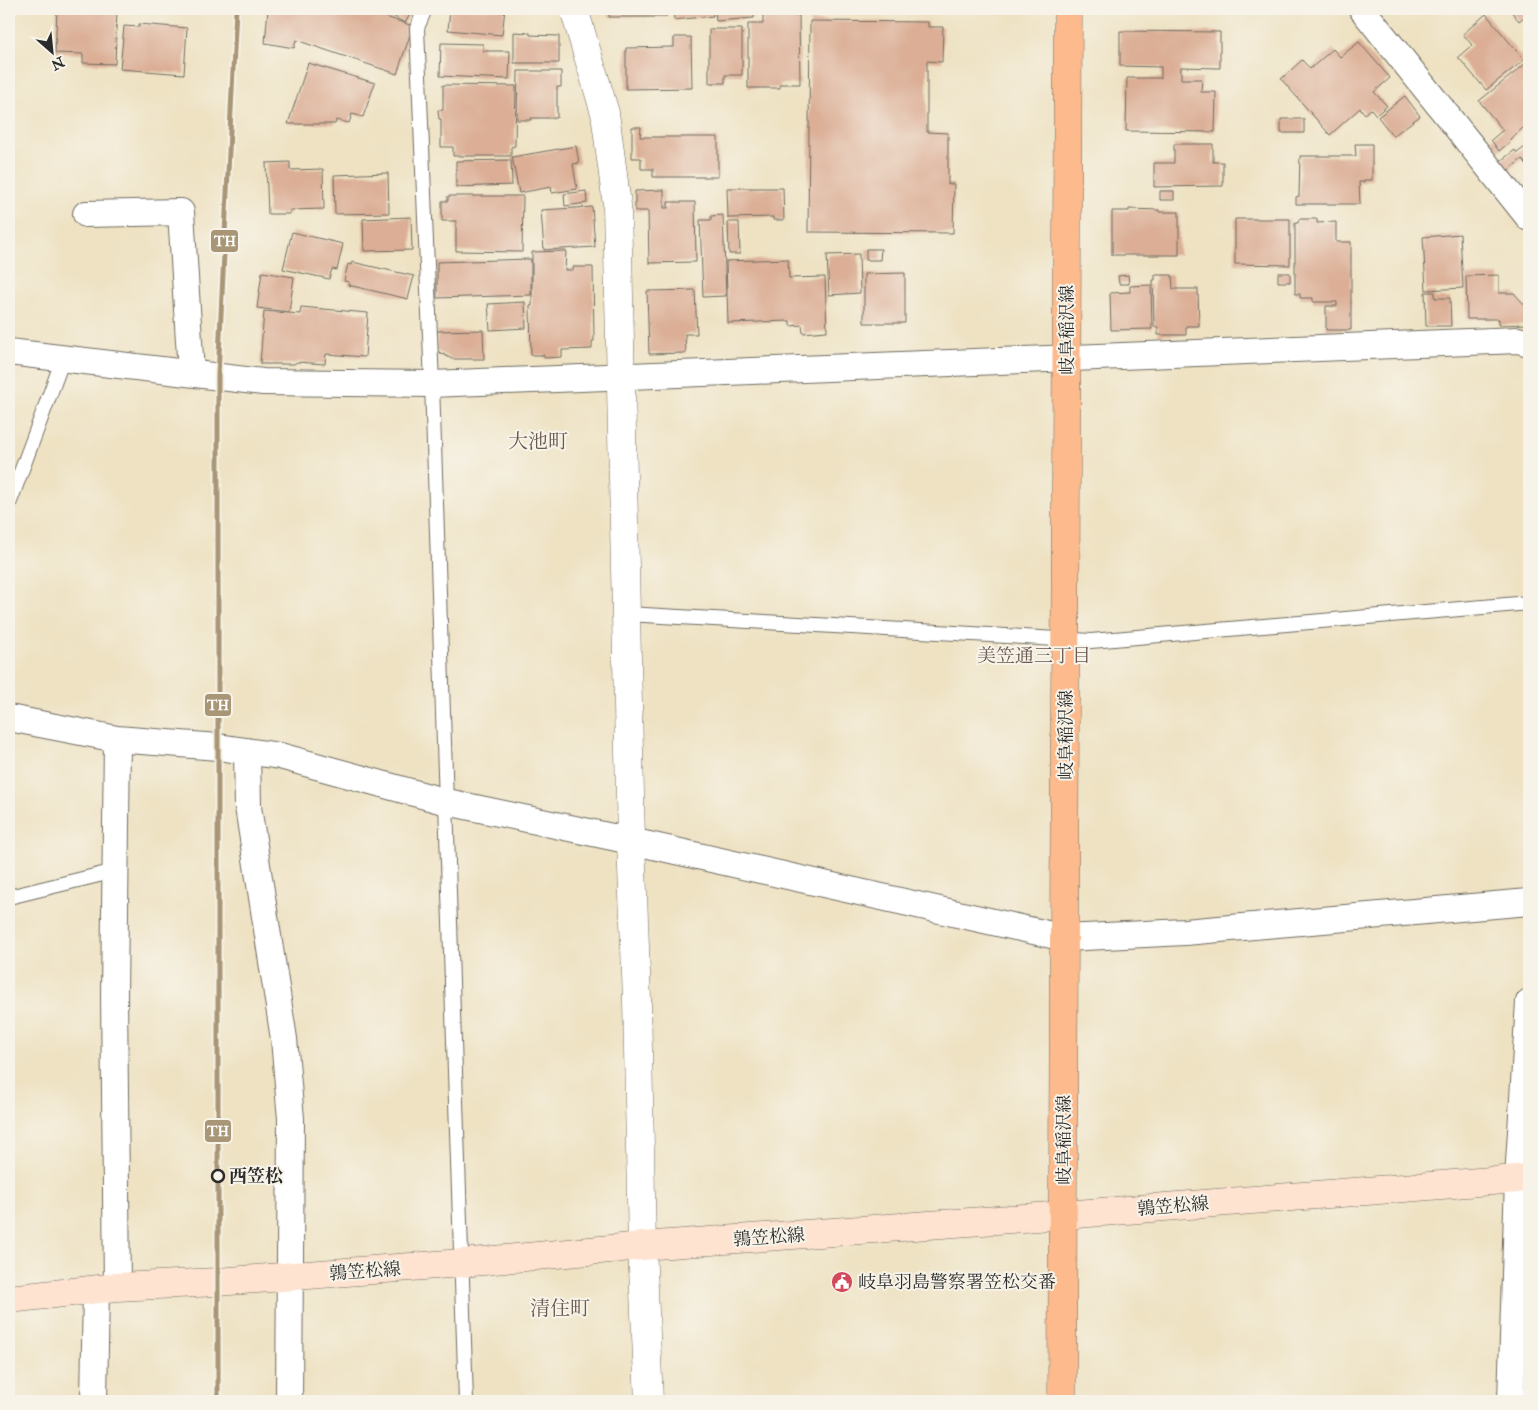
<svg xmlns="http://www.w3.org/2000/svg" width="1538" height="1410" viewBox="0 0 1538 1410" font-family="'IM FELL Double Pica','Noto Serif JP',serif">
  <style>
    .building { fill: #dbae95 }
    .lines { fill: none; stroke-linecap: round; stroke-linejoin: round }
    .service-casing { stroke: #6f6b60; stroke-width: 16 }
    .minor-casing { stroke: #6f6b60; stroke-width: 28 }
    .tertiary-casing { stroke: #6f6b60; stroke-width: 29 }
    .secondary-casing { stroke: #6f6b60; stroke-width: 29 }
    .primary-casing { stroke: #6f6b60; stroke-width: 29 }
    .service { stroke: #fff; stroke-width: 14 }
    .minor { stroke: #fff; stroke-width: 26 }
    .tertiary { stroke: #fff; stroke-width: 28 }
    .secondary { stroke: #fee3d1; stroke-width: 28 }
    .primary { stroke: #fcba8d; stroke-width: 28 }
    .rail-1-casing { stroke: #f7f3e8; stroke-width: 9 }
    .rail-1 { stroke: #a99676; stroke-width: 5 }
    .stop-dot { fill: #f7f3e8; stroke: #2b2b2b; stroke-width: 2.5 }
    .labels { text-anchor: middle; stroke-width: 4; stroke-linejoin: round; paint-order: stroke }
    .street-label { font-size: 18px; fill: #2b2b2b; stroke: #f7f3e8 }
    .stop-label { font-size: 18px; font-weight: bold; fill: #2b2b2b; stroke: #f7f3e8; text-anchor: start }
    .poi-label { font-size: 18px; fill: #2b2b2b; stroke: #f7f3e8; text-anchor: start }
    .neighbourhood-label { font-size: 19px; fill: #695950; stroke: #f7f3e8 }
    .quarter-label { font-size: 20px; fill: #695950; stroke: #f7f3e8 }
    .line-badge { stroke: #f7f3e8; stroke-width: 2 }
    .badge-label { font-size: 14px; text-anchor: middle; font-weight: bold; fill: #fff }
  </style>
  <rect width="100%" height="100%" fill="#f7f3e8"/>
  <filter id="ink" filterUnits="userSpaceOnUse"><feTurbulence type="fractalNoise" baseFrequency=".02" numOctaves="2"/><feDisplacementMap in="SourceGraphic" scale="10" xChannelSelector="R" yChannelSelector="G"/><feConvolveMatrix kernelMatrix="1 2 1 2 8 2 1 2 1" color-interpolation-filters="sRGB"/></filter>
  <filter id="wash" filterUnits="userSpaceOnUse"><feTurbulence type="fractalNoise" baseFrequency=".0096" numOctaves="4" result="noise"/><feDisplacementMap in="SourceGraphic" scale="20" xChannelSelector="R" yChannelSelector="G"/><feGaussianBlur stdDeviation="1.12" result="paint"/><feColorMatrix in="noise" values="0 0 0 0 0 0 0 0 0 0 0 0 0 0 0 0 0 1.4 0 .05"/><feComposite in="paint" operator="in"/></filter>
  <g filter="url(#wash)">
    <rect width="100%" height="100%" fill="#eee2c3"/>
    <g id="blocks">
      <!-- building -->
      <path class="building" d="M9,9H14L13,36H9Z
        M57,9H117L115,64L83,63V54L55,53Z
        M181,9H196V13L181,14Z
        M268,9H362L413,26L397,74L296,40L294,48L265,43Z
        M386,9H413L405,23L384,11Z
        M450,9H505L502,35L448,30Z
        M609,9H667L666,17H609Z
        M673,9H713V16L674,20Z
        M715,9H753L754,18L716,21Z
        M1509,9H1529V13L1519,21Z
        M1486,14L1524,60L1486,90L1458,57L1472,45L1463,34Z
        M763,15H799L800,84H780V88H748V24H763Z
        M810,21L928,22V27H943L942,62L927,61V132L948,133V184H954L953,233L808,232Z
        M139,24L187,28L184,74L120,69L124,26L139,27Z
        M709,29H742V75H725V83H709Z
        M1120,31L1220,32V68L1181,67V79H1202L1201,92H1216L1215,132L1126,131L1127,78H1161V67L1120,66Z
        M514,32L530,33V35L559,36V63H514Z
        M674,37H691L692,88L626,89V48L674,47Z
        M1359,42L1390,78L1374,92L1387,106L1376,115L1371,109L1365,114L1360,108L1330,135L1281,79L1302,60L1310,69L1333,49L1340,57Z
        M441,43L483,44V51H510L509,79L440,76Z
        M1529,61V123L1510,139L1511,141L1499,151L1491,140L1503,130L1479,101Z
        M308,63L375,83L363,117L352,114L349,123L336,120L335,124H288Z
        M518,71H561V87H557V118H531V120H517Z
        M443,85L516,86L515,146L511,147V156H453V147H441V119H439L438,110H443Z
        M1405,96L1420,116L1393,136L1378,117Z
        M1281,119H1304V133H1281Z
        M632,127H641L640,137H718V177H653V169H641V158H632Z
        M1174,144H1213V162H1223V186L1154,187V163H1174Z
        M1355,144H1372V180H1364V182H1359L1360,204H1296V197L1299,196L1300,156H1356Z
        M1529,144V168L1522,159L1506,172L1499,162L1515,150L1517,153Z
        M576,146L579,163L573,164L577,189L552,193L551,187L519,193L512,157Z
        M511,160L512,185L456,187V161Z
        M290,162V170L323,169L324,209L290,210V214H268L266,163Z
        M388,173L389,213L335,214L334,175Z
        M727,188H783L784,220H773V217L728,218Z
        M664,190V208H668V202H695L696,262L649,263L648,211H635V191Z
        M586,191L587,203L565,206L564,194Z
        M1160,191H1174V200H1160Z
        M448,196H523L522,252L456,251V221H442V201H448Z
        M592,207L595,247L544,250L541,210Z
        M1129,209L1159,210V212H1179V255H1112V211H1129Z
        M723,215L726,296L703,297L700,220H711V216Z
        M411,217L412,250L364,251L363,219Z
        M1235,219H1290V265L1235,264Z
        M1299,219H1317V223L1336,222V242H1351V330H1326V306H1337V302H1313V298H1300V294H1295V223H1298Z
        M728,222H739L740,254H729Z
        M292,232L343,244L337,270L332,269L329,279L283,269Z
        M1460,234L1463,288L1426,290L1423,237Z
        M866,249H881L880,260H866Z
        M566,251L565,270H573V267H593L594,341H592V349L562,350V357L544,358V355H531L530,306H532V252Z
        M859,254L860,293L829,295L827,255Z
        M531,259V295L437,298V262Z
        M788,259L789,278L825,277L827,331L803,333L802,325L790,326V321L728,323L726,261Z
        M352,262L414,276L408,299L348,285L349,282L344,281L348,264L351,265Z
        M262,272L294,277L289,312L257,308Z
        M905,273V323H864V274Z
        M1278,273H1290V282H1278Z
        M1128,275L1129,284H1119L1118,276Z
        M1155,275H1172L1173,289H1198L1199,326H1186V335H1158V327H1154L1153,280H1155Z
        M1499,275V293H1514L1529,310V324L1499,325V319H1467L1466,276Z
        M1151,285L1152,329L1111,330L1110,293L1130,292V286Z
        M695,290L697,334H685L686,353L649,354L647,291Z
        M1425,292H1435V298H1450L1451,326H1426Z
        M525,302L526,328L490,330L488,304Z
        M301,307L368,313L365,357L326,354L325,364L297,362L294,364H260L264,311L300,314Z
        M483,330L484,359H452L437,351V331Z"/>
    </g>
  </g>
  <g filter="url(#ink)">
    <use href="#blocks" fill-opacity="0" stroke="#6f6b60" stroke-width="1"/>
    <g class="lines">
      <!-- service casing -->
      <g class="service-casing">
        <path id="service" d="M425,9L417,28L432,384L466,1401
          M9,504L63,359
          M627,614L1091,641L1529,603
          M9,897L115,871"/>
      </g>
      <!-- minor casing -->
      <g class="minor-casing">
        <path id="minor" d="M1362,9L1529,218
          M86,214L181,212L191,373
          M9,352L263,382L432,384L1518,340L1529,343
          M9,718L117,739L218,747L280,756L447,802L631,841L1065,938L1185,932L1529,902
          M117,739L114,996L117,1287
          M247,751L248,807L284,1039L291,1119L289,1401
          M94,1401L96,1289
          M1511,1401L1518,1179L1529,1002"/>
      </g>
      <!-- tertiary casing -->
      <g class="tertiary-casing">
        <path id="tertiary" d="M574,9L605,113L617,205L631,841L637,1000L642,1246L649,1401"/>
      </g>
      <!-- secondary casing -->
      <g class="secondary-casing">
        <path id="secondary" d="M9,1299L117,1287L217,1282L462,1263L642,1246L1064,1215L1529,1178"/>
      </g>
      <!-- primary casing -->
      <g class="primary-casing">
        <path id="primary" d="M1062,1401L1068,9"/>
      </g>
      <!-- service -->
      <use href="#service" class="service"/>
      <!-- minor -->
      <use href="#minor" class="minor"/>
      <!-- tertiary -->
      <use href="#tertiary" class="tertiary"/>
      <!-- secondary -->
      <use href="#secondary" class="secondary"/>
      <!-- primary -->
      <use href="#primary" class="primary"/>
      <!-- rail-1 casing -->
      <g class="rail-1-casing">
        <path id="rail-1" d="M218,1401V376L236,9"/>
      </g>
      <!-- rail-1 -->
      <use href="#rail-1" class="rail-1"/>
    </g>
  </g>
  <!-- icons -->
  <defs>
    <g id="civic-disc" transform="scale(1.125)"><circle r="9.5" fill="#d1495b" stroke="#f7f3e8"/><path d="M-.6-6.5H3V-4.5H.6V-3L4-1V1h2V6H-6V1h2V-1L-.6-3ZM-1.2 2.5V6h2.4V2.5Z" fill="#fff"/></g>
  </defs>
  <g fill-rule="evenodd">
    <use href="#civic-disc" x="842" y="1282"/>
  </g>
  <!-- markers -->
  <circle class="stop-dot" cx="218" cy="1176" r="6"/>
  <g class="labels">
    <!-- street labels -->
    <g class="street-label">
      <text transform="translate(1067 330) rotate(-90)" y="6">岐阜稲沢線</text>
      <text transform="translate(1066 735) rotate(-90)" y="6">岐阜稲沢線</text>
      <text transform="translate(1064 1140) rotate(-90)" y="6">岐阜稲沢線</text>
      <text transform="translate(1173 1206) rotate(-5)" y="6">鶉笠松線</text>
      <text transform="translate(769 1237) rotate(-4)" y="6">鶉笠松線</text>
      <text transform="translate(365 1271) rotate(-4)" y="6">鶉笠松線</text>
    </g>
    <!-- stop labels -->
    <g class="stop-label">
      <text x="229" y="1182">西笠松</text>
    </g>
    <!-- poi labels -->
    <g class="poi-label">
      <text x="858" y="1288">岐阜羽島警察署笠松交番</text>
    </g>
    <!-- neighbourhood labels -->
    <g class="neighbourhood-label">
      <text x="1034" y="662">美笠通三丁目</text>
    </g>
    <!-- quarter labels -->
    <g class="quarter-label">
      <text x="538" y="448">大池町</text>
      <text x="560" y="1315">清住町</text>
    </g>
  </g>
  <g class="line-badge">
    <rect x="210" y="229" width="29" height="24" rx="5" fill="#a99676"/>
    <rect x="204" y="693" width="28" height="24" rx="5" fill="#a99676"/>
    <rect x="204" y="1119" width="28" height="24" rx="5" fill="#a99676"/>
  </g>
  <g class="badge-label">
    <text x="225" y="246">TH</text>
    <text x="218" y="710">TH</text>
    <text x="218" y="1136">TH</text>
  </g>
  <!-- margin -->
  <rect width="1538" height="1410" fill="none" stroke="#f7f3e8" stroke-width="30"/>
  <!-- north arrow -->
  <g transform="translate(52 52) rotate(153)" stroke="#f7f3e8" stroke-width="4" paint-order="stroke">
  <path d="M0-4L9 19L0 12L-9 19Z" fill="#2b2b2b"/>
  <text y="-8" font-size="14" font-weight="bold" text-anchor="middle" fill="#2b2b2b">N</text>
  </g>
</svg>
